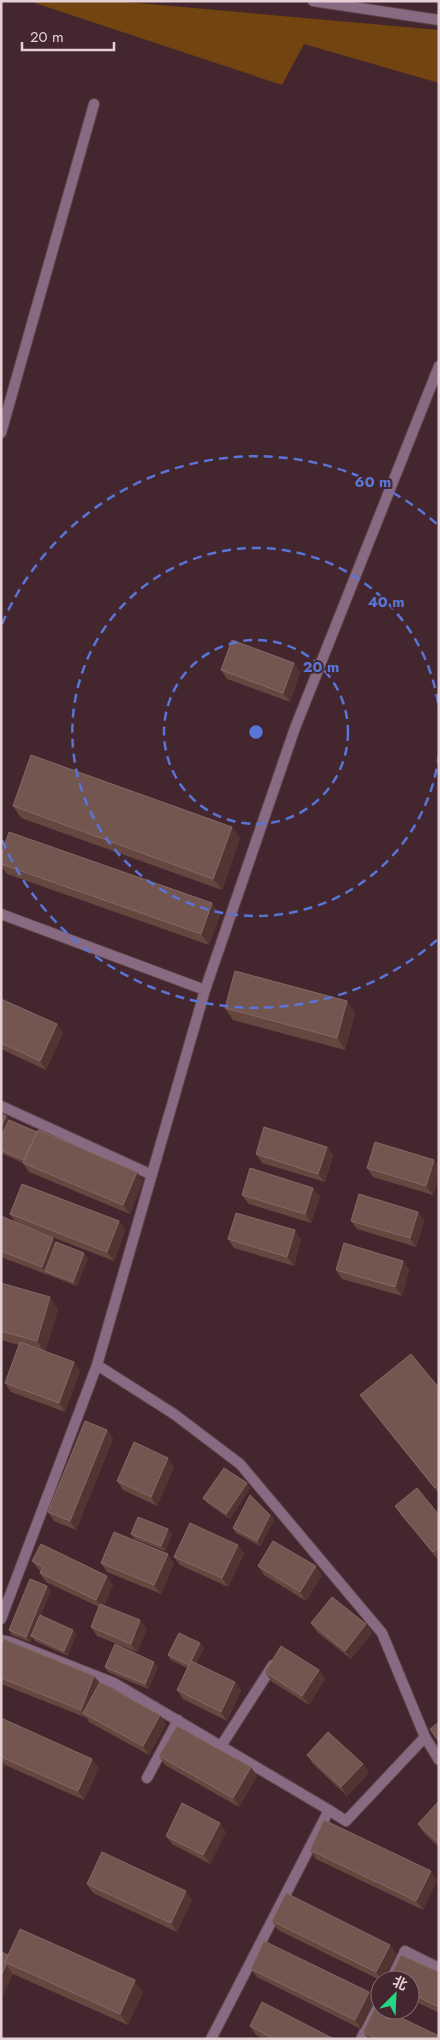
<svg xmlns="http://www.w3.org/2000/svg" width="440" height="2040" viewBox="0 0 440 2040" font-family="Jost,'Noto Sans SC',sans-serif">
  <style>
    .green { fill: #724510 }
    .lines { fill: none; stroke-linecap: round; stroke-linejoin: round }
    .lane-casing { stroke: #61454c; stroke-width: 12 }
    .street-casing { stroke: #61454c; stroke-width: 12 }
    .lane { stroke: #886b83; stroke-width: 10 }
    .street { stroke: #886b83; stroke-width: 10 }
    .wall { fill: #664740 }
    .shaded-wall { fill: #523432 }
    .building { fill: #735650; stroke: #856965 }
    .ring { fill: none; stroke: #5975d7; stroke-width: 2.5; stroke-dasharray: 9 6 }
    .centre { fill: #5975d7; stroke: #44262e; stroke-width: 2.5 }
    .ring-label { font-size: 15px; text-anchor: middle; font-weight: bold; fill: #5975d7; stroke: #44262e; stroke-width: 4; stroke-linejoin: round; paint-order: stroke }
  </style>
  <rect width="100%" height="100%" fill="#44262e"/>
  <!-- green -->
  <path class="green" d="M29,1H115L439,30V83L304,44L282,85Z"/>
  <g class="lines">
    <!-- lane casing -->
    <g class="lane-casing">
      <path id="lane" d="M221,1746L273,1665
        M147,1778L178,1720
        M391,1980L405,1951L439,1968
        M361,2039L380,2001"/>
    </g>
    <!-- street casing -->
    <g class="street-casing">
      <path id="street" d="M313,1L439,20
        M1,433L94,104
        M1,914L205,990L97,1365L1,1619
        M205,990L295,728L439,366
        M1,1106L152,1175
        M97,1365L174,1414L240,1464L382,1633L425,1737L439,1760
        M1,1640L10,1642L114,1683L329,1810L211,2039
        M329,1810L346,1821L425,1737"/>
    </g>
    <!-- lane -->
    <use href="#lane" class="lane"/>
    <!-- street -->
    <use href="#street" class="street"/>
  </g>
  <!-- wall -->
  <path class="wall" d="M221,670L300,672L290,702L227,679Z
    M13,806L232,827L240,838L222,890L21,818Z
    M1,856L212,903L220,915L209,945L7,874L1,866Z
    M1,999L57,1024L63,1033L46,1070L1,1049Z
    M225,1008L355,1013L345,1050L233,1020Z
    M1,1114L6,1116L9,1120L143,1181L130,1214L29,1172L23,1163L1,1153Z
    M327,1147L333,1156L325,1182L262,1163L256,1154Z
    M439,1166V1174L433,1195L373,1177L367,1168Z
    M242,1195L320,1196L311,1223L249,1204Z
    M418,1212L424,1221L416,1247L357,1229L351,1221Z
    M10,1214L119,1221L125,1230L114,1261L16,1223Z
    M1,1216L88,1258L77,1286L1,1257Z
    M228,1239H301L294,1266L234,1248Z
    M403,1261L409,1270L402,1296L342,1279L336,1270Z
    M1,1283L58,1309L45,1352L74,1362L80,1371L65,1412L11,1392L5,1383L19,1345L1,1340Z
    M439,1388V1494L368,1406L360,1395Z
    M107,1430L113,1439L76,1530L54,1521L48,1512Z
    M174,1467L157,1506L123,1490L117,1481Z
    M250,1488L230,1519L207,1503L203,1498Z
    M395,1506L439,1515V1561L401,1515Z
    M270,1515L274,1520L260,1546L236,1533L233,1528Z
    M168,1529L172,1534L165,1551L134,1539L131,1534Z
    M238,1545L244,1554L228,1587L180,1565L174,1557Z
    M32,1561L113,1585L104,1605L147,1629L137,1652L97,1636L91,1627L99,1607L46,1582L40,1573L41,1571L39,1570Z
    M101,1563H174L161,1594L107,1572Z
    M258,1566L322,1575L306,1601L264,1575Z
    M47,1586L51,1591L40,1616L73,1630L76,1635L68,1656L35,1641L32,1637L30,1642L12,1635L9,1630Z
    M311,1623L372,1633L351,1659L317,1632Z
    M200,1643L204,1648L196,1663L235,1682L241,1691L227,1721L183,1699L177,1690L187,1668L171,1660L168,1655Z
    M1,1647L100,1683L166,1724L149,1755L89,1722L87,1718L1,1684Z
    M105,1667H158L148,1689L108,1672Z
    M319,1670L325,1679L309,1705L271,1681L265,1672Z
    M1,1718L99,1768L84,1800L5,1765L2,1772H1Z
    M307,1755L363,1764L369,1773L347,1796L313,1764Z
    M159,1756L257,1776L239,1807L165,1765Z
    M439,1801V1847L424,1833L418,1824Z
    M226,1832L210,1864L172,1844L166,1836Z
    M310,1850L437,1880L423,1910L316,1859Z
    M87,1884L192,1900L177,1932L93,1893Z
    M272,1921L390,1945L396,1954L383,1980H380L278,1930Z
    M1,1952L8,1955L143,1992L128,2025L13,1974L1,1999Z
    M251,1969L375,2001L361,2029L257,1977Z
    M439,1972V2013L410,1999V1980Z
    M250,2026L334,2039H263L256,2035Z
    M363,2032L439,2039H368Z"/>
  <!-- shaded-wall -->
  <path class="shaded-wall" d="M294,663L300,672L290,702L283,693Z
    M232,827L240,838L222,890L213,879Z
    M212,903L220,915L209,945L201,934Z
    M347,1001L355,1013L345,1050L337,1038Z
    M57,1024L63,1033L46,1070L40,1061Z
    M6,1116L12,1125L1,1150V1127Z
    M327,1147L333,1156L325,1182L318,1174Z
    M434,1160L439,1166V1174L433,1195L426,1186Z
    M137,1172L143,1181L130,1214L123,1205Z
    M313,1188L320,1196L311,1223L305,1214Z
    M418,1212L424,1221L416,1247L410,1238Z
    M119,1221L125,1230L114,1261L107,1252Z
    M295,1230L301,1239L294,1266L287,1257Z
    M53,1238L59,1247L45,1271L42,1267Z
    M84,1253L88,1258L77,1286L73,1282Z
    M403,1261L409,1270L402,1296L395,1287Z
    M50,1297L58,1309L45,1353L37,1341Z
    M74,1362L80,1371L65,1412L59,1403Z
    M107,1430L113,1439L76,1530L70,1521Z
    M168,1458L174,1467L157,1506L151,1497Z
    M247,1483L250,1488L230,1519L226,1514Z
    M270,1515L274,1520L260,1546L257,1541Z
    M168,1529L172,1534L165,1551L161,1546Z
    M238,1545L244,1554L228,1587L222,1578Z
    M168,1554L174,1563L161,1594L154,1585Z
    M316,1566L322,1575L306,1601L300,1592Z
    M107,1576L113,1585L102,1608L96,1600Z
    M47,1586L51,1591L30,1642L26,1637Z
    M140,1620L147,1629L137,1652L131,1644Z
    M366,1624L372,1633L351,1659L345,1651Z
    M73,1630L76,1635L68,1656L64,1651Z
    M200,1643L204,1648L192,1670L189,1665Z
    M154,1662L158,1667L148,1689L145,1684Z
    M319,1670L325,1679L309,1705L302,1696Z
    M94,1676L101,1684L83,1713L81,1710Z
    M235,1682L241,1691L227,1721L221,1712Z
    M160,1715L166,1724L149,1755L143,1746Z
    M1,1759L5,1765L2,1772L1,1771Z
    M92,1759L99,1768L84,1800L78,1791Z
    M363,1764L369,1773L347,1796L341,1787Z
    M251,1767L257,1776L239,1807L233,1798Z
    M220,1823L226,1832L210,1864L203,1855Z
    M431,1871L437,1880L423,1910L416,1901Z
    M186,1891L192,1900L177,1932L171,1923Z
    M390,1945L396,1954L383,1980H382L376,1972Z
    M6,1965L13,1974L1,1999V1976Z
    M135,1980L143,1992L128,2025L120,2014Z
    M369,1992L375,2001L361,2029L355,2020Z"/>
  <!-- building -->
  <path class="building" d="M232,640L294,663L283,693L221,670Z
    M31,755L232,827L213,879L13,806Z
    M9,832L212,903L201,934L1,864V856Z
    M235,971L347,1001L337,1038L225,1008Z
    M1,999L57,1024L40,1061L1,1043Z
    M1,1114L6,1116L1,1127Z
    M9,1120L37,1132L24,1160L1,1150V1137Z
    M264,1127L327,1147L318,1174L256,1154Z
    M38,1130L137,1172L123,1205L23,1163Z
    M375,1142L434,1160L426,1186L367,1168Z
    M250,1168L313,1188L305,1214L242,1195Z
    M22,1184L119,1221L107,1252L10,1214Z
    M359,1194L418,1212L410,1238L351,1221Z
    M236,1213L295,1230L287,1257L228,1239Z
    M1,1216L53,1238L42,1267L1,1251Z
    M56,1242L84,1253L73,1282L45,1271Z
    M344,1243L403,1261L395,1287L336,1270Z
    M1,1283L50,1297L37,1341L1,1331Z
    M20,1342L74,1362L59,1403L5,1383Z
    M411,1354L439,1388V1484L435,1488L360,1395Z
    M85,1421L107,1430L70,1521L48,1512Z
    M134,1442L168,1458L151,1497L117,1481Z
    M224,1468L247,1483L226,1514L203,1498Z
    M417,1488L439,1515V1547L433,1552L395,1506Z
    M250,1495L270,1515L257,1541L233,1528Z
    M138,1517L168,1529L161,1546L131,1534Z
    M190,1523L238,1545L222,1578L174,1557Z
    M114,1532L168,1554L154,1585L101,1563Z
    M273,1541L316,1566L300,1592L258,1566Z
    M41,1544L107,1576L96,1600L40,1573L43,1567L32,1561Z
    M30,1579L47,1586L26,1637L9,1630Z
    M332,1597L366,1624L345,1651L311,1623Z
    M100,1604L140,1620L131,1644L91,1627Z
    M40,1615L73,1630L64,1651L31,1636Z
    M179,1633L200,1643L189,1665L168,1655Z
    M4,1639L94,1676L81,1710L1,1678V1647Z
    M115,1644L154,1662L145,1684L105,1667Z
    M281,1646L319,1670L302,1696L265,1672Z
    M191,1661L235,1682L221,1712L177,1690Z
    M100,1682L160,1715L143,1746L83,1713Z
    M1,1718L92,1759L78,1791L1,1757Z
    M439,1722V1742L430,1729Z
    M177,1726L251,1767L233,1798L159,1756Z
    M328,1732L363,1764L341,1787L307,1755Z
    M439,1801V1843L418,1824Z
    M182,1803L220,1823L203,1855L166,1836Z
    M324,1820L431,1871L416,1901L310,1850Z
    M102,1852L186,1891L171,1923L87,1884Z
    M286,1893L390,1945L376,1972L272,1921Z
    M20,1929L135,1980L120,2014L5,1962Z
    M264,1941L369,1992L355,2020L251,1969Z
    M1,1952L8,1955L5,1962L6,1965L1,1976Z
    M401,1955L439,1972V2007L410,1993V1980H389Z
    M262,2002L334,2039H274L250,2026Z
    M376,2006L380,2008V2010H385L439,2036V2039H377L363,2032Z"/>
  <!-- distance rings -->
  <g class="ring">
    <circle cx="256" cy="732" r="92"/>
    <path d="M439 754A184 184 0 1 1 439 710"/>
    <path d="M437 940A276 276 0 0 1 2 840M2 624A276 276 0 0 1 437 524"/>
  </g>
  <circle cx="256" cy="732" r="8" class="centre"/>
  <g class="ring-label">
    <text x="373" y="487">60 m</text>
    <text x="386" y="607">40 m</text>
    <text x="321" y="672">20 m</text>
  </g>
  <!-- border -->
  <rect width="440" height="2040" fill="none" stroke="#e5d0d5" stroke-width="5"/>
  <!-- north arrow -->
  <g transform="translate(395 1995) rotate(24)"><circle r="24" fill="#44262e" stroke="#846a71"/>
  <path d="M0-4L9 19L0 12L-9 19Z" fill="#24d886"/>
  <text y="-8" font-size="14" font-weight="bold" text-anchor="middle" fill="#e5d0d5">北</text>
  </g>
  <!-- scale -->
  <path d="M22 42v8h92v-8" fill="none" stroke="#e5d0d5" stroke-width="2.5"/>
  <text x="30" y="42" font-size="15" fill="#e5d0d5" stroke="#44262e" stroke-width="4" paint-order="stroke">20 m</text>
</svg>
